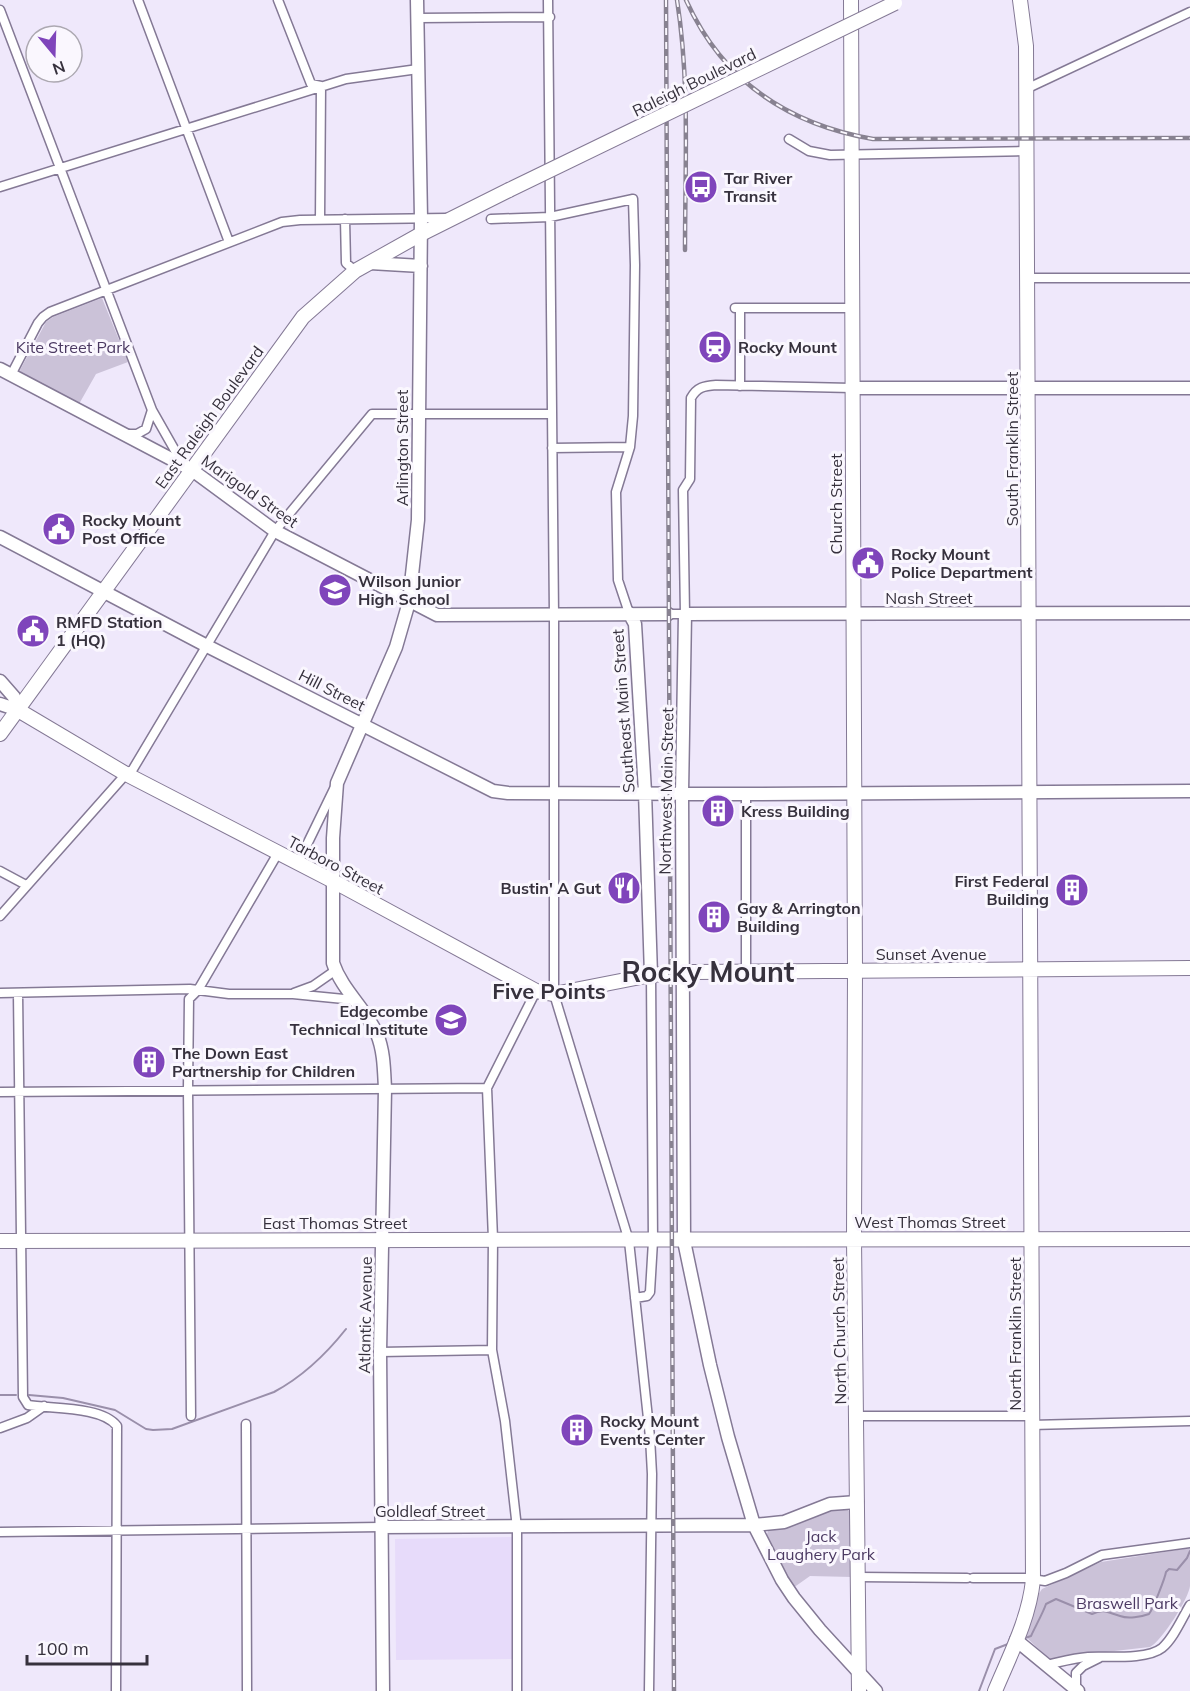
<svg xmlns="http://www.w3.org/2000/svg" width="1190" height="1691" viewBox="0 0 1190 1691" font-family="Mulish,sans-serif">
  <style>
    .built { fill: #e7dbfa }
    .green { fill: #cbc2d8 }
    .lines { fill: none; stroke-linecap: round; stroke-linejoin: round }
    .stream { stroke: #9a8faa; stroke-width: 2 }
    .street-casing { stroke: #847995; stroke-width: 11 }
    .secondary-casing { stroke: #847995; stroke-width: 15 }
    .primary-casing { stroke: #847995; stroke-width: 16 }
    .street { stroke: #fff; stroke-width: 8 }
    .secondary { stroke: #fff; stroke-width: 12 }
    .primary { stroke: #fff; stroke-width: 14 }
    .rail-casing { stroke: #888291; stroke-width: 4.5 }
    .rail { stroke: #faf7fe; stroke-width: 2; stroke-dasharray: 7; stroke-linecap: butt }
    .primary-bridge-casing { stroke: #847995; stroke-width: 16; stroke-linecap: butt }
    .primary-bridge { stroke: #fff; stroke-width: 14 }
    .labels { text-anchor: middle; stroke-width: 6; stroke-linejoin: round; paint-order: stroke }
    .street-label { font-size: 16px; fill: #36313d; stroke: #faf7fe }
    .poi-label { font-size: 16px; font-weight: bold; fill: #36313d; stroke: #faf7fe; text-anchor: start }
    .park-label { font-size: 16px; fill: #4b3962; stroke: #faf7fe }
    .district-label { font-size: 22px; font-weight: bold; fill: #36313d; stroke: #faf7fe }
    .town-label { font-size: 28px; font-weight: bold; fill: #36313d; stroke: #faf7fe }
  </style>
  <rect width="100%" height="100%" fill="#efe8fb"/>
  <!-- built -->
  <path class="built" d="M512,1537L513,1659L396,1660L395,1539Z"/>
  <!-- green -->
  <path class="green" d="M102,298L128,362L96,374L79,404L21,373L20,370L46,322L53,317Z
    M846,1508L852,1514V1577L810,1576L793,1588L768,1544L766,1537L768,1531L823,1511Z
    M1190,1548C1190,1560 1190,1574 1190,1586C1189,1598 1161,1642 1150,1647L1079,1655L1054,1661L1045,1655L1026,1637L1038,1595L1042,1589L1101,1562Z"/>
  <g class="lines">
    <!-- stream -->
    <path class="stream" d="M0,1395H16
      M29,1395L63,1398L115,1410L146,1429L153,1430L172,1429L274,1392C302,1377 327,1353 346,1329
      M1022,1639L1031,1636C1035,1627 1043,1613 1046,1604L1056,1599L1092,1614C1104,1608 1109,1613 1120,1616C1128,1619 1141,1617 1149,1614C1153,1609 1165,1578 1166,1572L1169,1569L1177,1570L1187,1558L1190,1551
      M979,1691L995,1649L1008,1644"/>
    <!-- street casing -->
    <g class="street-casing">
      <path id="street" d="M138,0L229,242
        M278,0L311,84L321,86L320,219
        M548,0L554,615V994L629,1241L650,1437L652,1474L649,1691
        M0,10L152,410L177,454L187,465
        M419,18L550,17
        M1026,89L1190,12
        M789,139L809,151L830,155L1026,151
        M0,187L346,79L418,69
        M345,219L346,263L355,271
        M491,219L550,217L633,199L635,265L633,416L630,447L616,492L618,580L629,613
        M1027,278H1190
        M735,308H851
        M11,375L38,323L43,317L50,312L282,222L300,220L447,218
        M740,386V308
        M126,434H137L146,429L152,410
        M552,448L630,447
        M668,614H685L683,490L690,479L691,398C697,387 704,386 716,385L852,388
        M746,794V970
        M298,863L334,789
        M0,871L26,885
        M0,916L126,774L133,769L275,531L372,414H551
        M0,993L190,989L229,994H293L354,1000
        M18,993L23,1397L28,1405C50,1409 102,1406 117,1426L116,1691
        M294,993L313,986L336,970
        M487,1088L493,1239L492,1350L505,1421L517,1528V1691
        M0,1092L487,1088L536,991
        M635,1298L647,1296L650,1292L653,1241L651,975
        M380,1352L492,1350
        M191,1416L188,1089L189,999L198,990L278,853
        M857,1416H1031
        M246,1424L247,1691
        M1031,1425L1190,1421
        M0,1428L27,1418L44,1406
        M0,1532L381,1527
        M858,1577L967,1578
        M973,1578H1025L1045,1581L1066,1573L1102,1555L1190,1543
        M1046,1665C1060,1662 1074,1658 1088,1657C1106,1656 1147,1660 1162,1648C1174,1638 1182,1618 1190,1605
        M1076,1689V1673L1083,1666L1099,1658"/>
    </g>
    <!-- secondary casing -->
    <g class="secondary-casing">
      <path id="secondary" d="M370,263L421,266
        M0,369L192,470L275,531L437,615L668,614
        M852,388H1190
        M0,537L207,646L493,791L508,793L746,794L1190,791
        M629,613L635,624L645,792L651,975
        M0,681L14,697L18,710L0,704
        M381,1527L754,1525L784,1522L830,1504L857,1502
        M1016,1640L1078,1691
        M383,1691L380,1352L385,1089C384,1070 384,1051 377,1034C365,1008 342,990 333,963V838L337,783L396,647L409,602L418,520L421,218L417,0
        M876,1691L820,1630L794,1598L782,1580L754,1525L728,1437L710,1365L684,1241L682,793L685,614L1190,613"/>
    </g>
    <!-- primary casing -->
    <g class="primary-casing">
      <path id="primary" d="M851,0L855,970L854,1239L859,1691
        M18,710L126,774L333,881L536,991L554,994L651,975L693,972L1190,968
        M0,734L303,317L355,271L421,234L509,190
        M0,1241C397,1239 793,1240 1190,1239
        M995,1691C1010,1655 1029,1619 1033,1580L1026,46L1020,0"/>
    </g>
    <!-- street -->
    <use href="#street" class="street"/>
    <!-- secondary -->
    <use href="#secondary" class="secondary"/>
    <!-- primary -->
    <use href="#primary" class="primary"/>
    <!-- rail casing -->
    <g class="rail-casing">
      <path id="rail" d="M666,0L674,1691
        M677,0C690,82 685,167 685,250
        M686,0C722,80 787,124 873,139L1190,138"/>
    </g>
    <!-- rail -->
    <use href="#rail" class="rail"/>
    <!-- primary-bridge casing -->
    <g class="primary-bridge-casing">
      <path id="primary-bridge" d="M509,190L895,3"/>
    </g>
    <!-- primary-bridge -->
    <use href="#primary-bridge" class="primary-bridge"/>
  </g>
  <!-- icons -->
  <defs>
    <g id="bus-disc" transform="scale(1.725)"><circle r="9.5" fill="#7f45bb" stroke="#faf7fe"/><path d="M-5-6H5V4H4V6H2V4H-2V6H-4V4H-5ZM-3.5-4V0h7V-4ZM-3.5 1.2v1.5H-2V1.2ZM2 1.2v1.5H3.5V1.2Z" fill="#fff"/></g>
    <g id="station-disc" transform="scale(1.725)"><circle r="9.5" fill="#7f45bb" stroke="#faf7fe"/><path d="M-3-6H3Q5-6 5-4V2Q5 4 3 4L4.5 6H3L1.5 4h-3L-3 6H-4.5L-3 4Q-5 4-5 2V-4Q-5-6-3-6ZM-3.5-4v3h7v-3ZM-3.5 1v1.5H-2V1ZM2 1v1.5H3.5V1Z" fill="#fff"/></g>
    <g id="civic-disc" transform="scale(1.725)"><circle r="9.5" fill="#7f45bb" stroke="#faf7fe"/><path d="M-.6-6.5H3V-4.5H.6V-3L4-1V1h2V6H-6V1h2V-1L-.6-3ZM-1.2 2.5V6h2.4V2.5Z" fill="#fff"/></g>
    <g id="school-disc" transform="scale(1.725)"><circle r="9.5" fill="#7f45bb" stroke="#faf7fe"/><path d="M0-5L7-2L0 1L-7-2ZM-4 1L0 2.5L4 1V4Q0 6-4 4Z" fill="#fff"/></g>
    <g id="building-disc" transform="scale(1.725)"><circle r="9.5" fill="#7f45bb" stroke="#faf7fe"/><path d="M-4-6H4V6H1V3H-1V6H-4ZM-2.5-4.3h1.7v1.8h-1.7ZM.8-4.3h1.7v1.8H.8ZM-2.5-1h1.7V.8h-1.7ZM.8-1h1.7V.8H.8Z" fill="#fff"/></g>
    <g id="restaurant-disc" transform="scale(1.725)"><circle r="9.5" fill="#7f45bb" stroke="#faf7fe"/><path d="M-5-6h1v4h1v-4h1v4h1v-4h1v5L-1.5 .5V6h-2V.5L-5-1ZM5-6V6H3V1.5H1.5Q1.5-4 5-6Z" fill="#fff"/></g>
  </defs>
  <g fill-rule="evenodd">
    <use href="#bus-disc" x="701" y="187"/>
    <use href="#station-disc" x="715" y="347"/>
    <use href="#civic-disc" x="59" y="529"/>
    <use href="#civic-disc" x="868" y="563"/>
    <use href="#school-disc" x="335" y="590"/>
    <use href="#civic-disc" x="33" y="631"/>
    <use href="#building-disc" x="718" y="811"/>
    <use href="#restaurant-disc" x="624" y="888"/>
    <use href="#building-disc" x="1072" y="890"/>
    <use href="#building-disc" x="714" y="917"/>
    <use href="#school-disc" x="451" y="1020"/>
    <use href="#building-disc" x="149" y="1062"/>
    <use href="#building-disc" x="577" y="1430"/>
  </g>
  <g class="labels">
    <!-- street labels -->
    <g class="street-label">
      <text transform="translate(694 82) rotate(-26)" y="6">Raleigh Boulevard</text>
      <text transform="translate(209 417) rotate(-54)" y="6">East Raleigh Boulevard</text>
      <text transform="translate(402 448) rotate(-90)" y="6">Arlington Street</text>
      <text transform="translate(1012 449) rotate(-90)" y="6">South Franklin Street</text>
      <text transform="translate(250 491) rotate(35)" y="6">Marigold Street</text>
      <text transform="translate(836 504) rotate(-90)" y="6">Church Street</text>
      <text x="929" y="604">Nash Street</text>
      <text transform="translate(332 690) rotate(27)" y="6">Hill Street</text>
      <text transform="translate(623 711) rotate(-94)" y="6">Southeast Main Street</text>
      <text transform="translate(666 791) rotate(-89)" y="6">Northwest Main Street</text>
      <text transform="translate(336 865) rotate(28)" y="6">Tarboro Street</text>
      <text x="931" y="960">Sunset Avenue</text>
      <text x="930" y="1228">West Thomas Street</text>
      <text x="335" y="1229">East Thomas Street</text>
      <text transform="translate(365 1315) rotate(-89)" y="6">Atlantic Avenue</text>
      <text transform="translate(839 1331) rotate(-91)" y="6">North Church Street</text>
      <text transform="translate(1015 1334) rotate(-90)" y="6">North Franklin Street</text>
      <text x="430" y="1517">Goldleaf Street</text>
    </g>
    <!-- poi labels -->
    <g class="poi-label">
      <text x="724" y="184">Tar River<tspan x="724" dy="18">Transit</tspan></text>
      <text x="738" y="353">Rocky Mount</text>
      <text x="82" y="526">Rocky Mount<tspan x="82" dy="18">Post Office</tspan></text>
      <text x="891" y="560">Rocky Mount<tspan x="891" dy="18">Police Department</tspan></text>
      <text x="358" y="587">Wilson Junior<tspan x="358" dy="18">High School</tspan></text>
      <text x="56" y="628">RMFD Station<tspan x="56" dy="18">1 (HQ)</tspan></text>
      <text x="741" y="817">Kress Building</text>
      <text x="1049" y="887" text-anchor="end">First Federal<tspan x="1049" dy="18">Building</tspan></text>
      <text x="601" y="894" text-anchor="end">Bustin' A Gut</text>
      <text x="737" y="914">Gay &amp; Arrington<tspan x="737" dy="18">Building</tspan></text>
      <text x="428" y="1017" text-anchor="end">Edgecombe<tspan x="428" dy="18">Technical Institute</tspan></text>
      <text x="172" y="1059">The Down East<tspan x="172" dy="18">Partnership for Children</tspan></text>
      <text x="600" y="1427">Rocky Mount<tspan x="600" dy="18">Events Center</tspan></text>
    </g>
    <!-- park labels -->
    <g class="park-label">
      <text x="73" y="353">Kite Street Park</text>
      <text x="821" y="1542">Jack<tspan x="821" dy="18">Laughery Park</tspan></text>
      <text x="1127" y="1609">Braswell Park</text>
    </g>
    <!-- district labels -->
    <g class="district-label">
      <text x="549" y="999">Five Points</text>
    </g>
    <!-- town labels -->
    <g class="town-label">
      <text x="708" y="982">Rocky Mount</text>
    </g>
  </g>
  <!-- north arrow -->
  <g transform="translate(54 54) rotate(161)"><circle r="28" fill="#faf7fe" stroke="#aca8b1" stroke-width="1.5"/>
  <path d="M0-4.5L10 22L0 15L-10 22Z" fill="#7f45bb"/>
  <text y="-9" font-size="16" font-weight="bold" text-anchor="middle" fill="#36313d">N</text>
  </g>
  <!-- scale -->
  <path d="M27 1655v9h120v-9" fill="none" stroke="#36313d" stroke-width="3"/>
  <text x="36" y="1655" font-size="18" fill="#36313d" stroke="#faf7fe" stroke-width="4.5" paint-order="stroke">100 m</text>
</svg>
